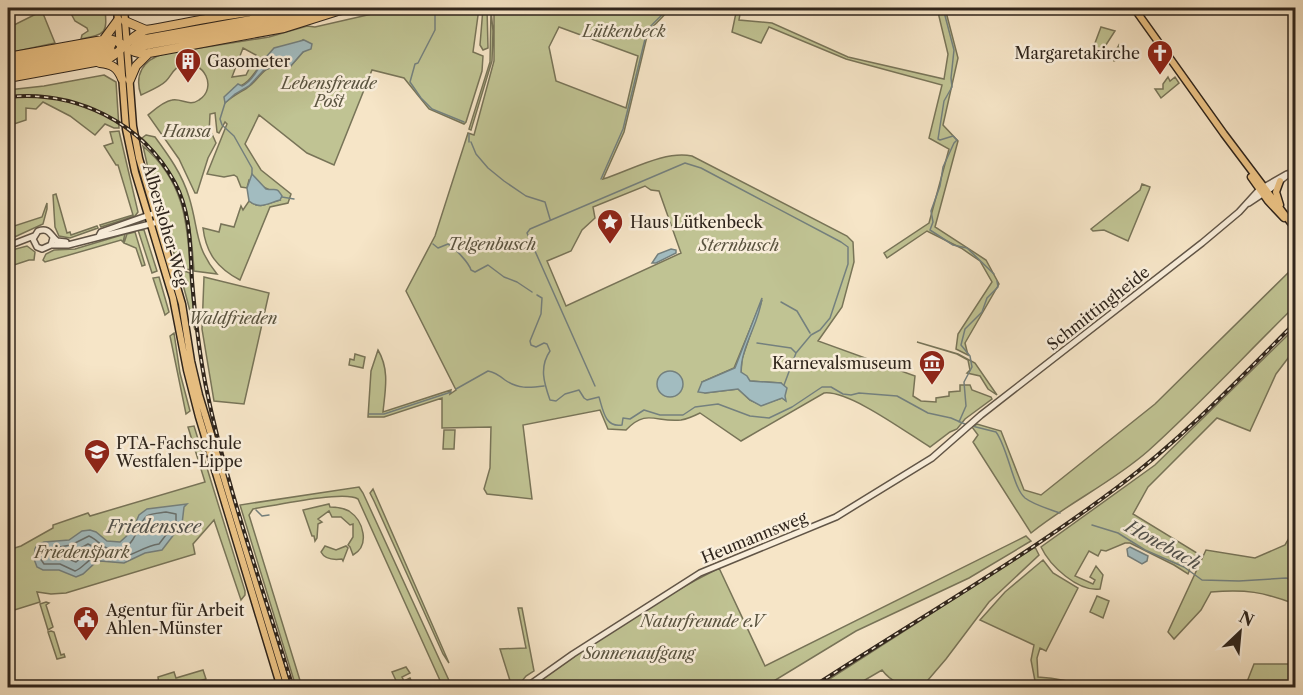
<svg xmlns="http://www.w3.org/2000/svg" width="1303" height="695" viewBox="0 0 1303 695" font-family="'Libre Caslon Text',serif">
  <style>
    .green { fill: #c0c393; stroke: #787458; stroke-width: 1.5; fill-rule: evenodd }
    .water { fill: #a2bcc0; stroke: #74807e; stroke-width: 1.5 }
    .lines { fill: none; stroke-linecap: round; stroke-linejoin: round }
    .shore { stroke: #68706e; stroke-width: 1.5 }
    .stream { stroke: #74807e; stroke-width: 1.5 }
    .minor-casing { stroke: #615547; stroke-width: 8 }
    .major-casing { stroke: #2f251c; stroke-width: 9 }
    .highway-casing { stroke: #2f251c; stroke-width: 10 }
    .minor { stroke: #f9eedb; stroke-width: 5 }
    .major { stroke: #ebc284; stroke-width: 6 }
    .highway { stroke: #ebc284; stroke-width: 8 }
    .rail-casing { stroke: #2f251c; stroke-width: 4 }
    .rail { stroke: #f9eedb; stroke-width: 1.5; stroke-dasharray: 4.5; stroke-linecap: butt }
    .labels { text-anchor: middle; stroke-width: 5; stroke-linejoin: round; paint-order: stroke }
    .park-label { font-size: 16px; font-style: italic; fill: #5a5440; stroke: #f9eedb }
    .poi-label { font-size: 16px; fill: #2f251c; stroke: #f9eedb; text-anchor: start }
    .street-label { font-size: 16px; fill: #2f251c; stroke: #f9eedb }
    .water-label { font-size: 18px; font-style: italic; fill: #52524d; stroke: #f9eedb }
  </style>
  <rect width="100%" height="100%" fill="#f6e5c7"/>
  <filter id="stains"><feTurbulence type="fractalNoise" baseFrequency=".00333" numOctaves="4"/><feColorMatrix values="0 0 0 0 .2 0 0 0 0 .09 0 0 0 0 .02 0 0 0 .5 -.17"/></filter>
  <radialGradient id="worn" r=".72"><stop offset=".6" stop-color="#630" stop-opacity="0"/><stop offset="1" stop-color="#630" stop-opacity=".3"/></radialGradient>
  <!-- green -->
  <path class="green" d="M68,8H105C107,33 107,34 81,39L82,35L88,31L87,28L75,21Z
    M398,8H479L473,52L483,56L482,71L466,122L464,124L429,109L404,78L372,70L334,165L307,153L259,115L245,144L261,170L291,194L288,203L270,207L240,280C217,268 206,253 203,228L219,232L221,224L234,227L241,206L243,210L249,201C260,210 268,203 280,200L270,190L249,180L247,188L241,187L237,177L234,175L224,177L207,174L227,124L225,122L219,133L217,132L215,113L210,114L209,134H212L216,143L208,158L197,193H195L179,159L148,115C154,110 164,101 172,100C182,98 189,107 199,100C218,88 204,59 182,65C173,68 172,75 166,81C160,87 149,91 141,95C134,75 143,60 163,54L269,37L307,26L315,27ZM303,40V52L289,68C260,63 265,75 247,88C239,93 233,96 226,102L234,88C248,85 253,75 261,64C267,58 294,45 303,40ZM243,48L256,55L246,75L232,77Z
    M483,8H487L488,48L483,50L480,45Z
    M494,8H669C665,17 655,23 648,32L624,132L603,179C629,171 665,150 692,156L847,236L853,242L854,262L842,307L818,341L915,376L913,396L921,401L936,402V398L949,396V392L960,391V385H970L972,390L991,397L992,399L965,419L957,429L950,432L930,447C907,433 849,390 824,393L741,441L700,413C694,416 687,419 681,420C656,423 647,408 626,430L608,429L600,410L523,425L532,499L487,494L484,489L490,468L491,427L442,428V398L384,417H368L371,371L378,350C390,370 385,391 383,412L451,390L450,394L456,390L406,291L435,236L468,133L474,135L494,61ZM559,27L638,56L626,108L556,81L549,47ZM645,186L651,190L659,191L681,253L566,306L547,261L571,251L582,230L595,218L593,207ZM762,300L742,359L741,373L750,381L781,383L785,400L782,398L761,405L750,400L738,389L705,393L702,382L734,368Z
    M737,8H741L739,20L772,23L848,57L944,79L948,54L937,8H945L958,58L943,125L958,141L935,227L986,260L999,284L965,343L968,355L956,349L958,334L992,282L980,261L961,248L927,231L887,258L884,253L929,223L949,149L929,138L942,85L846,59L769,27L761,43L732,32Z
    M1204,8H1224L1236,10L1237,12H1206Z
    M491,10L493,31L492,61L471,130L469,129L490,62Z
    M42,11L55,43L8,53V40L11,37L8,33V28Z
    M1101,27L1115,31L1100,54L1092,51Z
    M1119,45L1127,56L1114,61L1111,59Z
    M104,75L116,82L119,128H114L105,124L95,135L70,116L43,102L36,109L26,108V120L8,126V90L44,86Z
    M1168,77L1170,81L1175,77L1179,83L1161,98L1155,89H1163V84Z
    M119,131L138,212L135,216L101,227L100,225L133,215L118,165H116L104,146L113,143L110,132Z
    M146,135L155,137C169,156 182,174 189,197C199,229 194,246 217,274L194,271C190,212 185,182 142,138Z
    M143,146C183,180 188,221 190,270L178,266L150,177Z
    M1142,184L1150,187L1149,190L1128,241L1104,230L1093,231L1091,229L1140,190Z
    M56,194L67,233L70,232L71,235L97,226L98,228L70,238L59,236L55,227L53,195Z
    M47,203V209L43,224L8,240V228L42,217Z
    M138,230H144L157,271L152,273Z
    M135,232L145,265L142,266L136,248L124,243L127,234Z
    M125,234L123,242L121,240L45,262L43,260L46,254L54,250L75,249Z
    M27,246L35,252L34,260H29L8,267V251Z
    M1295,266V306C1246,354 1199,405 1148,451C1113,482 1068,503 1031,533L973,442L978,435L972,427L977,424L1001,431L1024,490L1041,495L1155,404Z
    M181,270L190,273L195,330L180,273Z
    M159,277L169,312L165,315L153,278Z
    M204,277L269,293L244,404L214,401L202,329Z
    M1295,328V349L1276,374L1250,431L1217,418L1148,487L1133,514L1197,553L1188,574L1174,565L1130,543H1125L1106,551L1101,550L1098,556L1089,551L1075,576L1093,584L1095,580L1090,577L1096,566L1103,575L1100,589C1078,592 1050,566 1041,547L1155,465Z
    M174,333L180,373L190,411L186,414L170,336Z
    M917,342L958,354L975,363L997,395L988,389L980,376L967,373L970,370L968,360L957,354Z
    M355,354L365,357L363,368L349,365L350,359L354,360Z
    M194,426L245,591V595L241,600L214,520L193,544L195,554L66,593L51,594L37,592L40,602L8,612V550L21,546L53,528V525L88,513L90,516L205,482L188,427Z
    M444,430H455L454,449H443Z
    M359,487L363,493L452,687H443L358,499C344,490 272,506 253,509L249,515L302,687H296L240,505Z
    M373,489L449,663L443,654L374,501L370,493Z
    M329,504L330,507C337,507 343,508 349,511C364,521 370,546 353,555L350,547L348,545L353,537V524L350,525L341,517H332L329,511L318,519L322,522L318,524L317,538L315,541L314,536H312L303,510Z
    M1295,528V604C1263,592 1246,589 1211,592L1201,610L1174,639L1168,632L1206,550L1255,558L1285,545Z
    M1026,536L1031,541L969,578L856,631L764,687L530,688C591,644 653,601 719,568L765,666Z
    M325,546L336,550L346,546L348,548L343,561L342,559C334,560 325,560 321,552Z
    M1035,547L1039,555L989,602L946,659L922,687C906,688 892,683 882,670L853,687H817Z
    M1043,560L1053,573L1078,588L1046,651L1040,648L1037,658L1038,677C1055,678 1069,680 1084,687H1070L1035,681L1031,660L1034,645L980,620L1005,592Z
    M1097,596L1109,601L1103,618L1090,612Z
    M46,602L49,603L46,605L53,627L48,630L40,604Z
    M518,608H522L534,671L526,676L517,687H512L500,649L526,648Z
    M51,631L54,632L61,655L64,654L65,657L57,659L48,632Z
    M1254,664H1295V687H1245Z
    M406,667L410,673L402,677L404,681L410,678L414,687H399L392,672Z
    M203,670L206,679L179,687H153L159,686L158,677L174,672L176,678Z"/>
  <!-- water -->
  <path class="water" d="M304,40L312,44L311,49L303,52L289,68L276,66L264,70L249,86L235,94L225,103L224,97L238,84L242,86C251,82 261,67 262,58L267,56L274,48Z
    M252,174L266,189C276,191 276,186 282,196L280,200C268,203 260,210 249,201L247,188Z
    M671,249L676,250V253L656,263H652L658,254Z
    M762,298C759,324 741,346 741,372L747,376L750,381L781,383L787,388L785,396L786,401L782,398L761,406L750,400L738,389L705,393L698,392L702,382L735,368Z
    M657 384a13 13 0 1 1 26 0a13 13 0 1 1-26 0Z
    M187,504L184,507L182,524L162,550L145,553L124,563L100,561L95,563L83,574L76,577L59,570H43L37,567L34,559L35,549L37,545L44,542L69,540L82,531L90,530L96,532L107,541L120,542L132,531L139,515L147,509Z
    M1130,547L1148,556L1147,561L1142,564L1128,556L1127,549Z"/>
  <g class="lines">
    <!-- shore -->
    <path class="shore" d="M166,512L176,514V522L159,544C145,546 136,554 123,557C114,559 104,553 95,557C87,560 83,568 75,571L60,564H44L40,558L42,550L71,545L89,536C97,539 101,547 109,549C137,554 135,525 147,516C152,513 160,513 166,512Z
      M88,544L92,546V549L76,562L66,558L67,554L74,552Z"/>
    <!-- stream -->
    <path class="stream" d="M435,8V30L418,63L415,64L410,82L421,98L432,109L464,122
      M943,8L954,50L951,78L952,87L944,101L938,139L940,140L953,136L957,140L954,143L943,167L940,186L931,211L933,222L930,230L953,245L967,248L994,274
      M225,103L220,119L222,125L234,136L252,168V174
      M469,142V134
      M471,142L476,154L488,168L504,181L526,196L545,202L550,219
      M601,179L623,129L647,31C653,22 663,16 667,8
      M282,197L294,199
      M433,244L438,248L448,244C455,248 469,263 471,270L475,272L488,265L504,277L517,282L532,292
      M537,295L542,298L541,314L530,341L531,345L536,347L544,343L547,344L550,351C539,367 544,383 550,400L556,401L565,394L579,390L584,398L587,400L599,397C603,410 605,428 622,425L623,418L630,419L644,410L660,415H683L695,407L718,404L750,416L769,418L792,407L822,387H831L843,394L851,395L859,393L897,396L928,413L951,418L967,425
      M781,302L797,311L810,333
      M757,343L791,348L796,353
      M595,386L527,233L530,229L685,163L701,168L841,242L848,247V264L830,318L820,330L811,335L796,353L784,385
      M456,389L488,371C495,372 500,376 505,380C518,389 529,388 544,386
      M369,414H384L451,392
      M959,422L966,406L964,382L972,367L970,356L961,345L965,329L982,312L987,298L998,287L997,281
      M972,426L996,432C1008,448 1013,488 1025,498C1034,505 1049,509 1060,513
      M256,510L262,516L269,515
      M1092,525L1118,533L1145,550L1184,567L1202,580L1239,581L1286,578L1296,581"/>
    <!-- minor casing -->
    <g class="minor-casing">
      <path id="minor" d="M1249,203L1270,189L1296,168
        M99,236L101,232L155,213
        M53,238L51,245L42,249L37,247L33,239L38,231C49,227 50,235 57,241L66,242
        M51,245H68L158,222
        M8,246L34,236
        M525,688L573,654L700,573L836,517L932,458L981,415L1202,243L1239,212L1259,190L1287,174"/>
    </g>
    <!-- major casing -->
    <g class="major-casing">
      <path id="major" d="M117,8L126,129L135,172L173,298L187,370L199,417L281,688
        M124,8L133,126L139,158L182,304L191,361L199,395L288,688
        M1134,8L1224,134L1294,227
        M1251,177L1268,201L1284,218
        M1280,181L1276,192L1280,205"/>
    </g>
    <!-- highway casing -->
    <g class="highway-casing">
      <path id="highway" d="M337,11L352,8
        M125,21L146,30
        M104,39L118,20
        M135,41L318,8
        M135,47L308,16
        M8,57L108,39C126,41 128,56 149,53L284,28L341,10
        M100,63C112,64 118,68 122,79
        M8,64L111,45
        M8,70L111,51
        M8,78L106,60C122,53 129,36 146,30C199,21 254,7 308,9
        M130,80L136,66L149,53"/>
    </g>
    <!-- minor -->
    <use href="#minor" class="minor"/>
    <!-- major -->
    <use href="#major" class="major"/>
    <!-- highway -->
    <use href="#highway" class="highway"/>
    <!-- rail casing -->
    <g class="rail-casing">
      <path id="rail" d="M8,97C75,90 142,122 175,183C191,213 190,246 192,280C195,316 199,352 206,387C227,489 263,588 293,688
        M811,688C914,621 1021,560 1119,486C1183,438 1239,379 1296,322"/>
    </g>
    <!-- rail -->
    <use href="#rail" class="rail"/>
  </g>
  <!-- icons -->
  <defs>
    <g id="church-pin" transform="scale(1.35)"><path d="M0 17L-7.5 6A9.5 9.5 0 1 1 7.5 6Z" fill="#8f2418" stroke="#f9eedb"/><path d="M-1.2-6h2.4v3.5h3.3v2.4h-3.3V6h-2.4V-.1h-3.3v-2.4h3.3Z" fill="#fff"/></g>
    <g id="building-pin" transform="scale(1.35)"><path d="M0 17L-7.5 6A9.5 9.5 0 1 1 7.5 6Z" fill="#8f2418" stroke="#f9eedb"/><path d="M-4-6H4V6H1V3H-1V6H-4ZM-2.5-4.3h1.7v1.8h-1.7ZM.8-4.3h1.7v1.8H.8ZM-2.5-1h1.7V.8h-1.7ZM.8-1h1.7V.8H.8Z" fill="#fff"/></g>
    <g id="sight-pin" transform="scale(1.35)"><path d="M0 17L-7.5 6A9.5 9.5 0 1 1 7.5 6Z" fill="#8f2418" stroke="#f9eedb"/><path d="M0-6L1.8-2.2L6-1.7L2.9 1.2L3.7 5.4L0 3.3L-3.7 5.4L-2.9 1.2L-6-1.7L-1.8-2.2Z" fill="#fff"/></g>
    <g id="museum-pin" transform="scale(1.35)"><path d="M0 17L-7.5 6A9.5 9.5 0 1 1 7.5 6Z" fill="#8f2418" stroke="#f9eedb"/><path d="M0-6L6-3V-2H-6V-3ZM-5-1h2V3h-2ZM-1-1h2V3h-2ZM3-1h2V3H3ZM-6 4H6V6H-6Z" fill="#fff"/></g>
    <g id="university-pin" transform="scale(1.35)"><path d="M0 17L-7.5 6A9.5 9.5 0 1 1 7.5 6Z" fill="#8f2418" stroke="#f9eedb"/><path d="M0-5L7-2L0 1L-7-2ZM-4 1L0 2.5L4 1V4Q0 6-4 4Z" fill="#fff"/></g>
    <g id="civic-pin" transform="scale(1.35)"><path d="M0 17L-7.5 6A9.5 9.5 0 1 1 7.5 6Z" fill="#8f2418" stroke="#f9eedb"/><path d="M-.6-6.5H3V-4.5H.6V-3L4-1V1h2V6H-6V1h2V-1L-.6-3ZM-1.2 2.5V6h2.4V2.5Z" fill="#fff"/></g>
  </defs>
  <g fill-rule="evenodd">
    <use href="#church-pin" x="1160" y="53"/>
    <use href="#building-pin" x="188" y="61"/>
    <use href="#sight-pin" x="610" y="222"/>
    <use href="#museum-pin" x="932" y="363"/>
    <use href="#university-pin" x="97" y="452"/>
    <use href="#civic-pin" x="86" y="619"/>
  </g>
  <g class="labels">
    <!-- park labels -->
    <g class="park-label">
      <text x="624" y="37">Lütkenbeck</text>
      <text x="329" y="89">Lebensfreude<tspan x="329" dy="18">Post</tspan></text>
      <text x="187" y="137">Hansa</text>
      <text x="492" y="250">Telgenbusch</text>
      <text x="739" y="251">Sternbusch</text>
      <text x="233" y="324">Waldfrieden</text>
      <text x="82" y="558">Friedenspark</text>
      <text x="702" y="627">Naturfreunde e.V</text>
      <text x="639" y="659">Sonnenaufgang</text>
    </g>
    <!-- poi labels -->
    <g class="poi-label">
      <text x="1140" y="59" text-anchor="end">Margaretakirche</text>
      <text x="207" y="67">Gasometer</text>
      <text x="630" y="228">Haus Lütkenbeck</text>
      <text x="912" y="369" text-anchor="end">Karnevalsmuseum</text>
      <text x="116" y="449">PTA-Fachschule<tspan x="116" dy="18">Westfalen-Lippe</tspan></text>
      <text x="106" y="616">Agentur für Arbeit<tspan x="106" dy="18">Ahlen-Münster</tspan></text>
    </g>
    <!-- street labels -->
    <g class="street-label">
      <text transform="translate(166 225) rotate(74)" y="6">Albersloher Weg</text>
      <text transform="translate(1098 308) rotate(-38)" y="6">Schmittingheide</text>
      <text transform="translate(754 537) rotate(-22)" y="6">Heumannsweg</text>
    </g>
    <!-- water labels -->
    <g class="water-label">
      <text x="154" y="533">Friedenssee</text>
      <text transform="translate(1163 545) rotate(29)" y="6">Honebach</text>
    </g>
  </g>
  <!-- margin -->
  <rect width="1303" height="695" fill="none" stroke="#f6e5c7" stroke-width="30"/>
  <rect x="9" y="9" width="1285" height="677" fill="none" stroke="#2f251c" stroke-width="3"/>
  <rect x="15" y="15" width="1273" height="665" fill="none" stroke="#2f251c" stroke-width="1.5"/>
  <!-- north arrow -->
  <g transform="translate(1240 632) rotate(26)" stroke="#f9eedb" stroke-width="4.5" paint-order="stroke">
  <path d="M0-4.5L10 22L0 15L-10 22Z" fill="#2f251c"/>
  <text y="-9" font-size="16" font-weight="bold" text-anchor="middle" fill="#2f251c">N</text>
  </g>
  <rect width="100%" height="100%" filter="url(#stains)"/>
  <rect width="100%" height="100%" fill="url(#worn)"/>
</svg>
